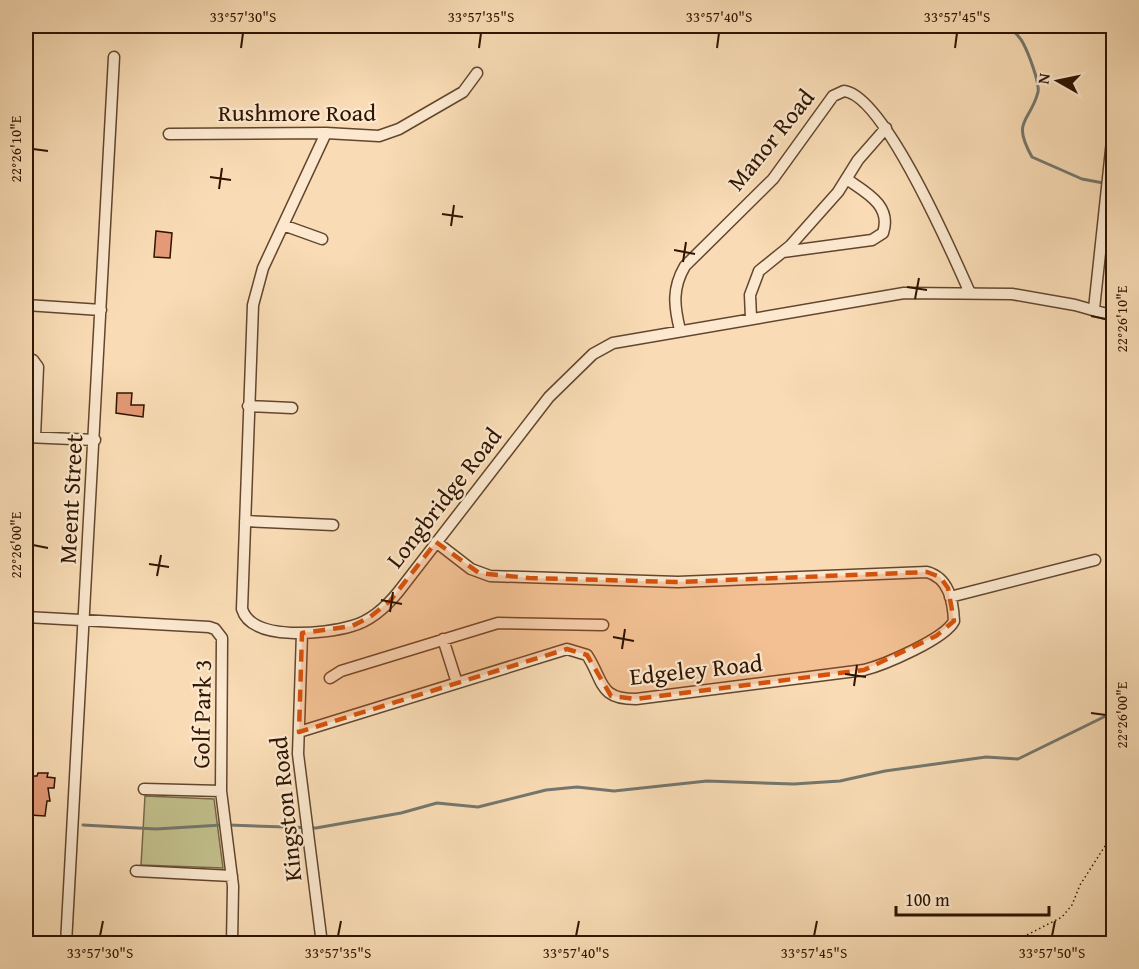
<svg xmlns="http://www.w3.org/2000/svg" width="1139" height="969" viewBox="0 0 1139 969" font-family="'Gentium Book Plus',serif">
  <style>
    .green { fill: #c1bf8b; stroke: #786a46; stroke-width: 1.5 }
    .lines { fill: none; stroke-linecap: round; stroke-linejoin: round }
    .stream { stroke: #74776e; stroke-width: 3 }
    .building { fill: #e49a77; stroke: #2f1400; stroke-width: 1.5 }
    .minor-casing { stroke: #62462d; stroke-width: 13 }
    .path { stroke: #2f1400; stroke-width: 1.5; stroke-dasharray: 1.5 3; stroke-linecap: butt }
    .minor { stroke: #fbe8cf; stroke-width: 10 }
    .marked { fill: #d6520b; fill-opacity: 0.2; stroke: #d6520b; stroke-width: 4.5; stroke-dasharray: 12 8; stroke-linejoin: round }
    .ticks { fill: none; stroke: #2f1400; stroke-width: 2 }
    .labels { text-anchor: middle; stroke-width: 4.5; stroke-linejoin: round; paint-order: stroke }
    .street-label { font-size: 24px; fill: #2f1400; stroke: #fbe8cf }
    .neatline { fill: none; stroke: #2f1400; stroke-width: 2 }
    .ticks-label { font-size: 15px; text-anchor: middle; fill: #2f1400 }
  </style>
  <rect width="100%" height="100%" fill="#f9dcb5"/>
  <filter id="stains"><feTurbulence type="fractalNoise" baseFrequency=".00333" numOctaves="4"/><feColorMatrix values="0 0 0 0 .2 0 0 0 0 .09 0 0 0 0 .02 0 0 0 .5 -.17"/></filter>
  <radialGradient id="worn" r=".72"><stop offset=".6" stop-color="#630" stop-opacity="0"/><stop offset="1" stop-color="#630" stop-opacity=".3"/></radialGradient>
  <!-- green -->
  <path class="green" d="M145,796L214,799L223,868L141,865Z"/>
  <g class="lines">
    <!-- stream -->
    <path class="stream" d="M1007,26C1012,30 1020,36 1023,43C1028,52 1040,83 1038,92C1030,123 1011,119 1032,157L1082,179L1114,185
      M83,825L156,829L222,825
      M228,825L316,828L401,813L437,803L478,807L546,790L577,787L614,791L707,781L794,784L840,781L885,771L986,757L1018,759L1114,712"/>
  </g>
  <!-- building -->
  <path class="building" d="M156,231L172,233L170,258L154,257Z
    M117,393H132L131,405H144L143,417L116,413Z
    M38,773H48L47,777L55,778L54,788H48L50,801H47L45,816L30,815L31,803H27L26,776H37Z"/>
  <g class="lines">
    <!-- minor casing -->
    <g class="minor-casing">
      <path id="minor" d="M326,133L263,268L253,305L242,609C252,642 325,634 352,626C371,621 387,606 399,591L549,397L593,354L613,343L904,293L1012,294L1075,305L1114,316
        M169,134L326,133L379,136L399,129L463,92L477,73
        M283,225L322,239
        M783,252L872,240L883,233C892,206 867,193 848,180
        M26,305L101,310
        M1094,309L1114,122
        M751,318L750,295L759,271L790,246L838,192L858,160L886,128
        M680,330C674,306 672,288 685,266L773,179L833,96L844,91C884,95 953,255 970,293
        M26,358L33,360L38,367L35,437
        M248,406L292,408
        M26,437L95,440
        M245,521L333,525
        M950,597L1095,560
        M26,617L209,627L215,629L222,638L221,791L233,886L232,944
        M302,633L298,754L322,944
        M443,639L457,683
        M330,678L341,671L498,623L603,625
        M299,732L567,649L587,655C604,681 598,699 636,699L864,670C884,665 945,639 954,621C953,601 949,578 927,572L678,582L490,576L471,569L436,542
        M144,789L221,791
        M136,871L232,876
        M66,944L114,57"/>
    </g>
    <!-- path -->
    <path class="path" d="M997,944L1023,937L1062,917L1072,905L1080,885L1114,832"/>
    <!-- minor -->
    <use href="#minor" class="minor"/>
  </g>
  <!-- marked area -->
  <path class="marked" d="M436,542L479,573L529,578L678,582L927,572L940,577L948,588L954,621L936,636L864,670L636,699L611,696L587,655L567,649L299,732L302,633L352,626L370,617L390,601Z"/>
  <!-- ticks -->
  <path class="ticks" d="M241,48L243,33M479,48L481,33M717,48L719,33M955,48L957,33M33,149L48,151M210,177L231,180M219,189L222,168M442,214L463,217M451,226L454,205M674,250L695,254M683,262L686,242M907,287L927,290M915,299L919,278M1091,316L1106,319M33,545L48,548M149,564L169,567M157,576L161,555M381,600L402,604M390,612L393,592M613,637L634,641M622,649L625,629M845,674L866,677M854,686L857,665M1091,713L1106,715M100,936L103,921M338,936L341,921M576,936L579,921M814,936L817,921M1052,936L1055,921"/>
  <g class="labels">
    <!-- street labels -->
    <g class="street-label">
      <text x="297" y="121">Rushmore Road</text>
      <text transform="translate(771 140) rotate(-51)" y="8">Manor Road</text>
      <text transform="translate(444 498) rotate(-52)" y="8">Longbridge Road</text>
      <text transform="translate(71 499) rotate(-87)" y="8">Meent Street</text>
      <text transform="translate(696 670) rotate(-6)" y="8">Edgeley Road</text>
      <text transform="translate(202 714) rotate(-89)" y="8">Golf Park 3</text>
      <text transform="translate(286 809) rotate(-96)" y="8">Kingston Road</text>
    </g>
  </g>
  <!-- margin -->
  <rect width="1139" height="969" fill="none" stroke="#f9dcb5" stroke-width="66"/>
  <!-- north arrow -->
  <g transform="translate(1058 81) rotate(279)" stroke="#fbe8cf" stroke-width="4.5" paint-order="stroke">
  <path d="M0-4.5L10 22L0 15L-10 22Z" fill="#2f1400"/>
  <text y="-9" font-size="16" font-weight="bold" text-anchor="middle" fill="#2f1400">N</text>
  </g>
  <!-- scale -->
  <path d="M896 906v9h153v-9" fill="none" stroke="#2f1400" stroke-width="3"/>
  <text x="905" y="906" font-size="18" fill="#2f1400" stroke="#fbe8cf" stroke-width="4.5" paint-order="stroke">100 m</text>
  <rect x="33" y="33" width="1073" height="903" class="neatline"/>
  <g class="ticks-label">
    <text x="243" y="22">33°57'30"S</text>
    <text x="481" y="22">33°57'35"S</text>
    <text x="719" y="22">33°57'40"S</text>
    <text x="957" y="22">33°57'45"S</text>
    <text transform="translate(16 149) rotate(-90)" y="5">22°26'10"E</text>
    <text transform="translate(1122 319) rotate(-90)" y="5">22°26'10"E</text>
    <text transform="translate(16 545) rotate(-90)" y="5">22°26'00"E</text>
    <text transform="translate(1122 715) rotate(-90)" y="5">22°26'00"E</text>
    <text x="100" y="958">33°57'30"S</text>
    <text x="338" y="958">33°57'35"S</text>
    <text x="576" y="958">33°57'40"S</text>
    <text x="814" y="958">33°57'45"S</text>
    <text x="1052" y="958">33°57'50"S</text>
  </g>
  <rect width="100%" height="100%" filter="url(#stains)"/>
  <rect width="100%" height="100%" fill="url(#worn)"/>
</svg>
